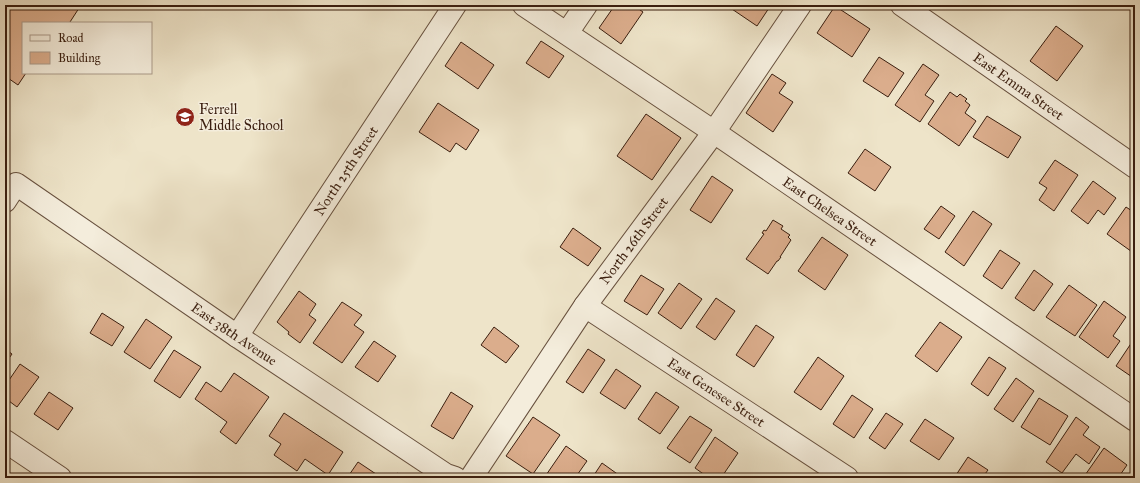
<svg xmlns="http://www.w3.org/2000/svg" width="1140" height="483" viewBox="0 0 1140 483" font-family="'IM FELL Great Primer',serif">
  <style>
    .building { fill: #dbad8c; stroke: #3a1e0f }
    .lines { fill: none; stroke-linecap: round; stroke-linejoin: round }
    .minor-casing { stroke: #67503e; stroke-width: 24 }
    .minor { stroke: #f4eddc; stroke-width: 22 }
    .labels { text-anchor: middle; stroke-width: 3; stroke-linejoin: round; paint-order: stroke }
    .street-label { font-size: 14px; fill: #3a1e0f; stroke: #f4eddc }
    .poi-label { font-size: 14px; fill: #3a1e0f; stroke: #f4eddc; text-anchor: start }
  </style>
  <rect width="100%" height="100%" fill="#eee4c9"/>
  <filter id="stains"><feTurbulence type="fractalNoise" baseFrequency=".005" numOctaves="4"/><feColorMatrix values="0 0 0 0 .2 0 0 0 0 .09 0 0 0 0 .02 0 0 0 .5 -.17"/></filter>
  <radialGradient id="worn" r=".72"><stop offset=".6" stop-color="#630" stop-opacity="0"/><stop offset="1" stop-color="#630" stop-opacity=".3"/></radialGradient>
  <!-- building -->
  <path class="building" d="M5,5H81L70,22L72,23H23V73H26L18,85L5,76Z
    M615,5H633L643,12L621,44L599,28Z
    M726,5H771L757,26Z
    M835,6L870,29L852,57L817,33Z
    M1056,26L1083,46L1057,81L1030,61Z
    M541,41L564,56L549,78L526,63Z
    M461,42L494,65L478,89L445,66Z
    M879,57L904,73L888,97L863,81Z
    M923,64L939,75L925,95L934,101L920,122L895,105Z
    M772,74L786,83L779,93L793,102L773,132L746,113Z
    M950,92L957,97L960,94L967,99L965,101L970,105L965,113L976,121L959,146L928,124Z
    M438,103L479,130L466,150L456,143L450,152L419,132Z
    M646,114L681,138L652,180L617,156Z
    M987,116L1021,137L1008,158L973,137Z
    M865,149L891,167L875,191L848,173Z
    M1055,160L1078,175L1054,211L1039,200L1047,188L1039,183Z
    M712,176L733,190L711,223L690,210Z
    M1093,181L1116,198L1104,215L1098,210L1088,224L1071,211Z
    M941,206L955,216L939,239L924,229Z
    M1126,207L1135,213V254L1107,234Z
    M973,211L992,224L964,266L945,252Z
    M773,220L783,226L781,229L790,235L788,237L791,240L780,257H781L778,261H777L768,274L746,259L764,234L762,233L764,230L766,231Z
    M573,228L601,248L588,266L560,247Z
    M822,237L848,255L825,290L798,271Z
    M1000,250L1020,263L1002,289L983,276Z
    M1034,270L1053,284L1034,311L1015,298Z
    M641,275L664,289L647,315L624,301Z
    M679,283L702,299L681,329L658,313Z
    M1069,285L1097,305L1075,336L1046,317Z
    M299,291L316,304L309,315L316,320L300,343L288,334L289,332L277,322Z
    M716,298L735,311L715,340L696,327Z
    M1104,301L1126,317L1113,336L1120,341L1108,358L1079,337Z
    M342,302L362,315L354,325L364,332L342,363L313,343Z
    M102,313L124,327L112,346L90,333Z
    M146,319L172,337L150,369L124,352Z
    M940,322L962,337L937,372L915,356Z
    M756,325L774,337L754,367L736,355Z
    M494,327L519,346L506,363L481,345Z
    M1134,339L1135,340V379L1116,366Z
    M374,341L396,356L378,382L355,367Z
    M5,349L12,354L5,364Z
    M588,349L605,360L583,393L566,382Z
    M174,350L201,367L180,398L154,381Z
    M818,357L844,376L821,410L794,392Z
    M989,357L1006,368L988,396L971,384Z
    M20,364L39,377L17,407L5,398V386Z
    M616,369L641,386L625,409L600,393Z
    M234,373L269,397L236,444L220,432L227,422L195,399L206,382L221,392Z
    M1016,378L1034,391L1013,422L994,409Z
    M49,392L73,408L58,430L34,414Z
    M451,392L473,406L453,439L431,426Z
    M656,392L679,407L660,434L638,419Z
    M852,395L873,409L854,438L833,424Z
    M1039,398L1068,416L1050,445L1021,427Z
    M284,413L343,452L328,475L305,459L297,471L274,455L281,444L269,436Z
    M886,413L903,424L885,449L869,438Z
    M690,416L712,430L690,463L667,448Z
    M533,417L560,435L533,474L506,456Z
    M1076,417L1089,427L1083,435L1100,447L1089,464L1076,454L1062,473L1046,462Z
    M925,419L954,438L939,460L910,441Z
    M715,437L738,453L721,478H709L695,468Z
    M566,446L587,461L575,478H544Z
    M1104,448L1127,465L1118,478H1083Z
    M968,457L988,470L982,478H954Z
    M358,462L382,478H347Z
    M602,463L623,478H592Z
    M397,473L405,478H394Z"/>
  <g class="lines">
    <!-- minor casing -->
    <g class="minor-casing">
      <g id="minor">
        <path id="s1" d="M524,5L714,132L1135,420"/>
        <path id="s2" d="M902,5L1135,167"/>
        <path d="M567,33L586,5"/>
        <path id="s3" d="M5,201L16,184L237,336L446,475L455,478"/>
        <path id="s4" d="M585,306L847,478"/>
        <path id="s5" d="M237,336L455,5"/>
        <path d="M5,441L60,478"/>
        <path id="s6" d="M471,478L585,306L714,132L800,5"/>
      </g>
    </g>
    <!-- minor -->
    <use href="#minor" class="minor"/>
  </g>
  <!-- icons -->
  <defs>
    <g id="school-disc" transform="scale(1)"><circle r="9.5" fill="#8f2418" stroke="#f4eddc"/><path d="M0-5L7-2L0 1L-7-2ZM-4 1L0 2.5L4 1V4Q0 6-4 4Z" fill="#fff"/></g>
  </defs>
  <g fill-rule="evenodd">
    <use href="#school-disc" x="185" y="117"/>
  </g>
  <g class="labels">
    <!-- street labels -->
    <g class="street-label">
      <text dy="5" stroke="none"><textPath href="#s2" startOffset="142">East Emma Street</textPath></text>
      <text dy="5" stroke="none"><textPath href="#s5" startOffset="198">North 25th Street</textPath></text>
      <text dy="5" stroke="none"><textPath href="#s1" startOffset="369">East Chelsea Street</textPath></text>
      <text dy="5" stroke="none"><textPath href="#s6" startOffset="288">North 26th Street</textPath></text>
      <text dy="5" stroke="none"><textPath href="#s3" startOffset="285">East 38th Avenue</textPath></text>
      <text dy="5" stroke="none"><textPath href="#s4" startOffset="157">East Genesee Street</textPath></text>
    </g>
    <!-- poi labels -->
    <g class="poi-label">
      <text x="199" y="114">Ferrell<tspan x="199" dy="16">Middle School</tspan></text>
    </g>
  </g>
  <!-- margin -->
  <rect width="1140" height="483" fill="none" stroke="#eee4c9" stroke-width="20"/>
  <rect x="6" y="6" width="1128" height="471" fill="none" stroke="#3a1e0f" stroke-width="2"/>
  <rect x="10" y="10" width="1120" height="463" fill="none" stroke="#3a1e0f"/>
  <!-- legend -->
  <rect x="22" y="22" width="130" height="52" fill="#f4eddc" stroke="#aa9a8a"/>
  <rect x="30" y="35" width="20" height="6" fill="#f4eddc" stroke="#aa9a8a"/>
  <text x="58" y="42" font-size="12" fill="#3a1e0f">Road</text>
  <rect x="30" y="52" width="20" height="12" fill="#dbad8c" stroke="#aa9a8a"/>
  <text x="58" y="62" font-size="12" fill="#3a1e0f">Building</text>
  <rect width="100%" height="100%" filter="url(#stains)"/>
  <rect width="100%" height="100%" fill="url(#worn)"/>
</svg>
